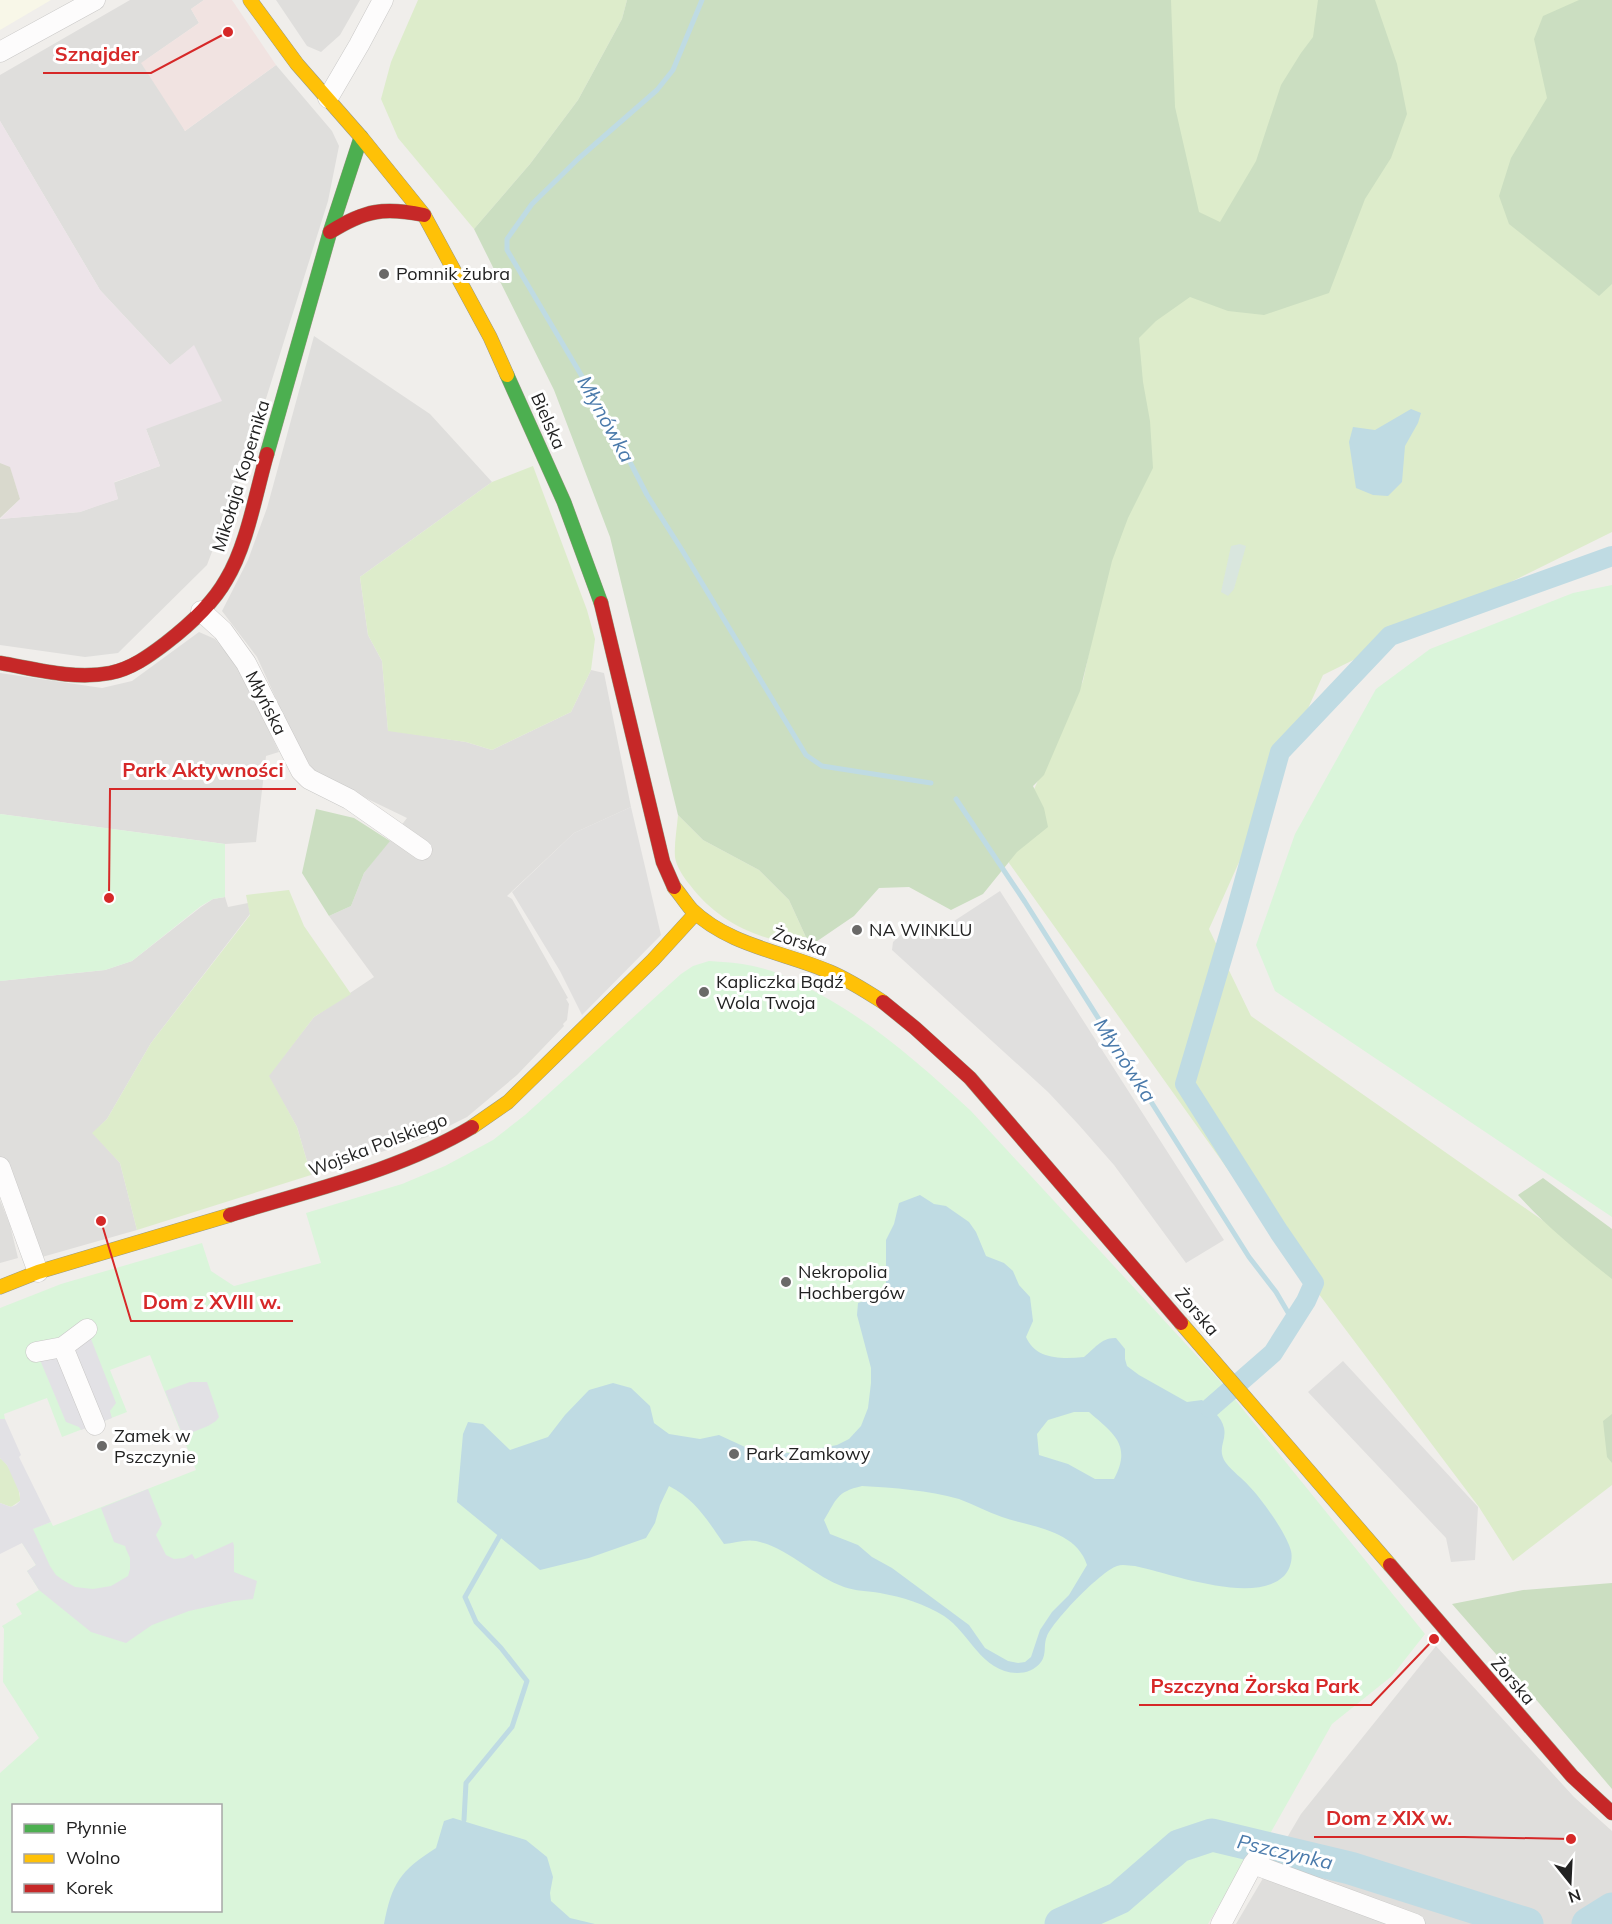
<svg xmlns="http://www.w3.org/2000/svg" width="1612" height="1924" viewBox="0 0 1612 1924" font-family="Mulish,sans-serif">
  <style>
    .residential { fill: #dfdedc }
    .commercial { fill: #f1e3e1 }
    .industrial { fill: #ede4e9 }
    .education { fill: #f8f7e8 }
    .construction { fill: #d9d9cd }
    .grass { fill: #ddeccb }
    .forest { fill: #cbdec1 }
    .wetland { fill: #d9e6de }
    .park { fill: #daf5da; fill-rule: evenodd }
    .parking { fill: #e0dfde }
    .plaza { fill: #e2e1e5 }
    .water { fill: #bfdbe3; fill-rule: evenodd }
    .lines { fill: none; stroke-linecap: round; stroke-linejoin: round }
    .stream { stroke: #bfdbe3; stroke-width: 5 }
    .canal { stroke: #bfdbe3; stroke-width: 20 }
    .river { stroke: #bfdbe3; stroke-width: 33 }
    .street-casing { stroke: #c9c8c7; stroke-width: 21 }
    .fast-casing { stroke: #999a82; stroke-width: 15 }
    .slow-casing { stroke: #999a82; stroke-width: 15 }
    .jam-casing { stroke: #999a82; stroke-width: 15 }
    .street { stroke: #fdfcfc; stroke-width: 20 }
    .fast { stroke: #4caf50; stroke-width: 14 }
    .slow { stroke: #ffc107; stroke-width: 14 }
    .jam { stroke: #c62828; stroke-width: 14 }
    .poi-dot { fill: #6a6968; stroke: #fff; stroke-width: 2 }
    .labels { text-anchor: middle; stroke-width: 6; stroke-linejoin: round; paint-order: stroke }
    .poi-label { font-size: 18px; fill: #222; stroke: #fff; text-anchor: start }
    .street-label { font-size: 18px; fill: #222; stroke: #fff }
    .water-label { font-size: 20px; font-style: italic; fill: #4a7aab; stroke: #fff }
    .leader { fill: none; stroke: #d62828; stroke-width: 2 }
    .callout-dot { fill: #d62828; stroke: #fff; stroke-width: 2 }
    .callout-label { font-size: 20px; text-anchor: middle; font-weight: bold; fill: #d62828; stroke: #fff; stroke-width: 6; stroke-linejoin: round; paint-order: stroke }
  </style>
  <rect width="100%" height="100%" fill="#f0eeeb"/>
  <!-- residential -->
  <path class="residential" d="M130,0H204L191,9L199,23L147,59L185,131L276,65L332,131L339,146L328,201L248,456L207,565L118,653L85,657L0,645V519L80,512L99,505L118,499L113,483L160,466L146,429L194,346L170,365L100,290L0,121V75Z
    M276,0H360L340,35L321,52L307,46Z
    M314,336L430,414L492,482L360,577L368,635L382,661L388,730L466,742L492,750L571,712L591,670L604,673L631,807L574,833L507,896L512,899L568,998L566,999L569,1004L567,1020L563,1024L564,1026L517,1075L467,1117L427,1137L311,1175L297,1127L268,1076L314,1017L374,977L329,916L351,906L364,873L407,818L316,774L299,749L257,657L222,611L248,560L267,508Z
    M199,632L215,639L239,668L279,752L266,756L256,842L225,844L0,814V673L102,688L132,681Z
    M225,897L228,907L248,903L250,914L151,1043L107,1119L93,1133L120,1163L137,1230L35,1259L0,1161V981L105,970L132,961L201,907L213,899Z
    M0,1200L10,1225L18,1258L0,1263Z
    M1436,1646L1574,1797L1612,1831V1924H1236L1301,1814Z"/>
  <!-- commercial -->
  <path class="commercial" d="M204,0H232L276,65L185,131L141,63L199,23L191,9Z"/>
  <!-- industrial -->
  <path class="industrial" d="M0,121L100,290L170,365L194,345L222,401L146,429L160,466L114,482L118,499L80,512L0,519L20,499L10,468L0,463Z"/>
  <!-- education -->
  <path class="education" d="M0,0H51L0,30Z"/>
  <!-- construction -->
  <path class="construction" d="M0,463L10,467L20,499L0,518Z"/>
  <!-- grass -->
  <path class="grass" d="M418,0H627L622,19L578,100L530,164L474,229L398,138L381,99L391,62Z
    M1148,0H1612V532L1323,675L1209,929L1251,1016L1612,1269V1485L1513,1561L1479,1507L1279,1241L999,849L1026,807L1083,681L1132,450Z
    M533,466L587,610L595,639L591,670L571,712L492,750L466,742L388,731L382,661L368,635L360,577L492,482Z
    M678,815L703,840L759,870L789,900L810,946C763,942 719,924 690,885C684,878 676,866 675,857C674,844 677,828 678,815Z
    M289,890L304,926L351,994L314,1017L269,1076L297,1127L311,1175L137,1230L120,1163L92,1133L107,1119L151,1043L250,915L246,895Z
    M0,1458C10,1464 21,1489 20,1501L11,1507L0,1503Z"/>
  <!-- forest -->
  <path class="forest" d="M627,0H1171L1175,107L1199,212L1220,222L1256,161L1281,85L1301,53L1313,37L1318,0H1375L1397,64L1407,114L1391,158L1365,199L1329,293L1264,315L1228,311L1190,297L1156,321L1139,338L1143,382L1150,421L1153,468L1128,518L1112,561L1080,691L1044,775L1033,786L1044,808L1048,827L1017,852L983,894L951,910L909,887L879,888L854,916L810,946L789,900L759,870L703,840L678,815L610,537L554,390L474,229L530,164L578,100L622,19Z
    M1579,0H1612V284L1599,296L1509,224L1499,196L1511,158L1547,98L1534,39L1543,16Z
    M316,809L354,818L390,841L364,873L351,906L329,916L302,873Z
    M1543,1178L1612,1229V1279C1579,1253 1546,1226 1518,1195Z
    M1612,1414V1463L1607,1457L1603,1421Z
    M1612,1583V1789L1539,1703L1452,1604L1523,1590Z"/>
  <!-- wetland -->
  <path class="wetland" d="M1240,544L1246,546L1234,589L1228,596L1221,592L1231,546Z"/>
  <!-- park -->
  <path class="park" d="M1612,585V1217L1275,991L1256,945L1295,834L1376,689L1430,649L1573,593Z
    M0,814L225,844V897L213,899L201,906L132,961L105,970L0,981Z
    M709,961C729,962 749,964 768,970C780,973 791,980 802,985C866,1016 919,1063 971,1111L1220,1381L1425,1634L1392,1676L1332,1724L1253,1864L1218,1907L1208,1924H0V1773L39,1738L3,1682L4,1629L2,1626L22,1614L16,1604L39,1590L27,1571L36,1565L22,1543L32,1529L51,1522L53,1526L196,1470L150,1355L110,1370L127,1412L62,1437L47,1398L4,1414L5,1419H0V1308L61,1284L202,1243L211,1271L234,1286L321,1263L306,1213L402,1184L445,1166L493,1140L525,1115L681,974L693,966ZM14,1806H220V1910H14Z"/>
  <!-- parking -->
  <path class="parking" d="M631,807L661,935L582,1015L560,971L512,892L574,833Z
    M1000,891L1224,1240L1186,1263L1114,1165L1078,1124L1048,1092L892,950L893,942L911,925L925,940Z
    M1343,1361L1478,1507L1475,1560L1451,1562L1446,1538L1308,1392Z"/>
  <!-- plaza -->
  <path class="plaza" d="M84,1321L116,1403L110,1411L112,1418L81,1430L79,1427L66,1422L40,1360L32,1343L61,1339Z
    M190,1382H207L219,1417L216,1421L208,1426L183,1436L165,1391Z
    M0,1419H5L21,1455L19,1457L51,1522L33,1529L50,1566L56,1575L63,1580L75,1587L93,1589L111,1586L128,1576L130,1569V1558L126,1549L125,1546L114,1542L101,1508L148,1489L162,1524L156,1535L166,1555L174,1559L184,1558L192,1554L195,1559L233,1542L234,1546V1572L257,1581L253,1599L234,1601L189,1611L152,1625L126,1643L91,1632L39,1590L27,1571L36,1565L22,1543L0,1554V1503L11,1507L16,1505L20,1501V1494L7,1465L0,1458Z"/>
  <!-- water -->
  <path class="water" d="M1411,409L1421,413L1418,423L1405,446L1402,482L1388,496L1373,495L1356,488L1349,442L1353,427L1375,430Z
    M920,1195L934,1204L946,1206L969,1222L976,1232L986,1256L1004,1263L1013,1271L1019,1285L1030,1297L1033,1321L1026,1337C1036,1360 1062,1359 1084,1357C1094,1349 1102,1337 1116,1338L1125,1349V1359L1127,1366L1139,1375L1187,1402L1202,1400C1210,1408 1222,1417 1224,1428C1227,1441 1216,1449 1226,1463C1233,1472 1242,1478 1249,1486C1261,1498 1287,1534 1291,1551C1293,1559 1290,1570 1284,1576C1254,1605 1172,1574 1135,1566C1129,1566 1123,1564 1117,1566C1100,1572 1054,1620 1047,1636C1043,1645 1047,1654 1041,1662C1035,1670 1026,1673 1017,1673C981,1672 970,1633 944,1616C925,1604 902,1597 880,1593C868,1591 855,1591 844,1587C813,1576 789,1548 756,1541C746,1539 734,1543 724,1544C707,1520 696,1500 669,1486L660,1505L655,1523L646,1538L589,1558L540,1570L457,1502L463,1434L468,1422L483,1424L510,1450L548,1437L565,1415L589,1390L613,1383L631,1388L650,1406L654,1423L669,1434L700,1439L719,1435L758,1453H797L837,1445L849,1439L861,1426L868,1408L871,1383V1368L857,1315L858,1303L884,1294L886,1287V1240L894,1224L899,1203ZM1074,1412H1089C1114,1434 1132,1445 1114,1479H1095L1068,1464L1039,1455L1037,1434L1048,1420ZM862,1486C894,1488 928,1490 959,1499C973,1504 987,1512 1002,1517C1031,1527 1076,1530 1087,1565L1069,1595L1052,1612L1040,1630L1031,1657L1025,1662L1018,1663L1008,1661L985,1648L969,1625L892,1568L872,1557L858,1545L830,1534L824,1520C837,1499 836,1492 862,1486Z
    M453,1818L526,1840L547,1857L553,1877L550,1893L551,1901L570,1918L595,1924H384C392,1883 400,1871 436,1848L444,1821Z"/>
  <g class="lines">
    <!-- stream -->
    <path class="stream" d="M702,0L673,70L657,90L578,159L532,204L507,239V250L612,427L647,495L682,550L806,755L822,766L931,783
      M956,799L1025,902L1249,1257L1276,1292L1293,1321
      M464,1820L466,1783L512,1727L527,1681L501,1648L476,1622L465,1597L499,1537"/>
    <!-- canal -->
    <path class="canal" d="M1210,1408L1273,1353L1306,1301L1314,1283L1279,1232L1185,1084L1234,918L1280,752L1390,636L1612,556"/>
    <!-- river -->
    <path class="river" d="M1061,1924L1119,1898L1179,1846L1212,1835L1350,1868L1527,1924
      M1588,1924L1612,1909"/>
    <!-- street casing -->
    <g class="street-casing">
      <path id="street" d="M0,52L95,0
        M328,98L359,45L383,0
        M201,611L223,631L246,663L301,771L309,779L349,799L422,850
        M0,1167L38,1272
        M63,1347L95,1425
        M36,1352L63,1347L87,1329
        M1253,1864L1415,1924
        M1221,1924L1253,1864L1261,1854"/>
    </g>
    <!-- fast casing -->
    <g class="fast-casing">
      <path id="fast" d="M507,375L564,502L601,603
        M267,454L330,232L361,137"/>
    </g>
    <!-- slow casing -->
    <g class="slow-casing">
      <path id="slow" d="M250,0L297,64L361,137L424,215L490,337L507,375
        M674,887C680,894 685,902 691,909C729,946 784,952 830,972C849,980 866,991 883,1002
        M472,1127L508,1102L653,960L695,914
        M0,1287L38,1272L230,1215
        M1181,1323L1390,1565"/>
    </g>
    <!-- jam casing -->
    <g class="jam-casing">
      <path id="jam" d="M330,232C365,210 384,207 424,215
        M601,603L663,862L674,887
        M0,663C35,669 74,680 110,673C131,669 149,656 166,643C188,626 212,605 226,580C247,546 256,492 267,454
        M883,1002L915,1028L970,1078L1181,1323
        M230,1215C311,1190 398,1171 472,1127
        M1390,1565L1572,1776L1612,1813"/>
    </g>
    <!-- street -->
    <use href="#street" class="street"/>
    <!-- fast -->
    <use href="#fast" class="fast"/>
    <!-- slow -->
    <use href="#slow" class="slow"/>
    <!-- jam -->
    <use href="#jam" class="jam"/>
  </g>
  <!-- markers -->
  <g class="poi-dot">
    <circle cx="384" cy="274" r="6"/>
    <circle cx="857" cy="930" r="6"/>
    <circle cx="704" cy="992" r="6"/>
    <circle cx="786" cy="1282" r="6"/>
    <circle cx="102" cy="1446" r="6"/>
    <circle cx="734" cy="1454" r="6"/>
  </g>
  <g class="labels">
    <!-- poi labels -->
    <g class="poi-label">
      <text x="396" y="280">Pomnik żubra</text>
      <text x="869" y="936">NA WINKLU</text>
      <text x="716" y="988">Kapliczka Bądź<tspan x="716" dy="21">Wola Twoja</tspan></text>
      <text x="798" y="1278">Nekropolia<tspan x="798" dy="21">Hochbergów</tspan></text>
      <text x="114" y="1442">Zamek w<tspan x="114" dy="21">Pszczynie</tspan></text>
      <text x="746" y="1460">Park Zamkowy</text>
    </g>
    <!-- street labels -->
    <g class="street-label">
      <text transform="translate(548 421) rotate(66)" y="6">Bielska</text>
      <text transform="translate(241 476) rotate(-73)" y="6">Mikołaja Kopernika</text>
      <text transform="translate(266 703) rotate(63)" y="6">Młyńska</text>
      <text transform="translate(800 942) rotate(18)" y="6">Żorska</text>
      <text transform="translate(378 1145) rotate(-21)" y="6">Wojska Polskiego</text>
      <text transform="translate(1197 1312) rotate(49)" y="6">Żorska</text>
      <text transform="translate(1513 1681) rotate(49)" y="6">Żorska</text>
    </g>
    <!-- water labels -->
    <g class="water-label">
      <text transform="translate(606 419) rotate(61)" y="7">Młynówka</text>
      <text transform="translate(1125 1060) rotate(57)" y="7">Młynówka</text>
      <text transform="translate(1285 1852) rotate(13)" y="7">Pszczynka</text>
    </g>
  </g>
  <!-- callouts -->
  <path class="leader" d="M228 32L151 73H43M109 898L110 789H296M101 1221L131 1321H293M1434 1639L1371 1705H1139M1571 1839L1464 1837H1314"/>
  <g class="callout-dot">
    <circle cx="228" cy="32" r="6"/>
    <circle cx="109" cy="898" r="6"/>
    <circle cx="101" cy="1221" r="6"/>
    <circle cx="1434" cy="1639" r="6"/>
    <circle cx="1571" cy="1839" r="6"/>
  </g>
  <g class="callout-label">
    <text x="97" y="61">Sznajder</text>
    <text x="203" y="777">Park Aktywności</text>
    <text x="212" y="1309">Dom z XVIII w.</text>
    <text x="1255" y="1693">Pszczyna Żorska Park</text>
    <text x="1389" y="1825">Dom z XIX w.</text>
  </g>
  <!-- legend -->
  <rect x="12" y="1804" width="210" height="108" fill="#ffffff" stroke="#a7a7a7" stroke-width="1.5"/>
  <rect x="24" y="1824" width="30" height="9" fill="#4caf50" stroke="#a7a7a7" stroke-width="1.5"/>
  <text x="66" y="1834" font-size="18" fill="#222222">Płynnie</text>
  <rect x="24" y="1854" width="30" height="9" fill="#ffc107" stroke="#a7a7a7" stroke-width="1.5"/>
  <text x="66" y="1864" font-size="18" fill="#222222">Wolno</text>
  <rect x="24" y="1884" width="30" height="9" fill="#c62828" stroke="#a7a7a7" stroke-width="1.5"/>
  <text x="66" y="1894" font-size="18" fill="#222222">Korek</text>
  <!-- north arrow -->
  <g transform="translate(1570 1882) rotate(162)" stroke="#ffffff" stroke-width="4.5" paint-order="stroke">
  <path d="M0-4.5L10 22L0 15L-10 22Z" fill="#222222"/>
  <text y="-9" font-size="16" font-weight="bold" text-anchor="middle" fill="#222222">N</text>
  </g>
</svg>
